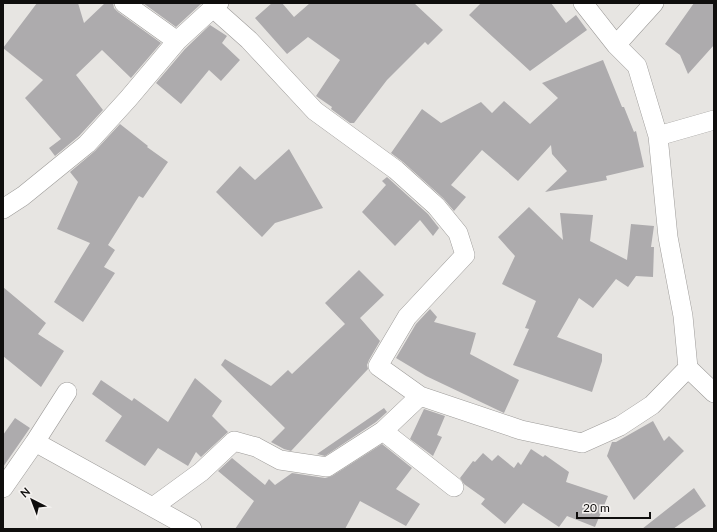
<svg xmlns="http://www.w3.org/2000/svg" width="717" height="532" viewBox="0 0 717 532" font-family="Lato,sans-serif">
  <style>
    .building { fill: #adabad }
    .lines { fill: none; stroke-linecap: round; stroke-linejoin: round }
    .minor-casing { stroke: #9d9b99; stroke-width: 20 }
    .minor { stroke: #fff; stroke-width: 19 }
  </style>
  <rect width="100%" height="100%" fill="#e7e5e2"/>
  <!-- building -->
  <path class="building" d="M37,3H78L84,23L105,3H113L114,8L118,12L161,43L131,78L102,50L76,75L103,110L79,136L55,156L49,148L61,139L25,98L43,80L3,48Z
    M143,3H202L176,27Z
    M272,3H282L294,17L310,3H414L443,30L428,45L425,42L387,80L354,123H350L331,109L332,107L316,96L340,60L308,37L287,54L255,18Z
    M481,3H551L566,23L576,15L587,30L530,71L469,15Z
    M694,3H714V45L688,74L680,55L665,44Z
    M210,25L227,36L222,43L240,60L221,81L209,70L181,104L156,83L185,49Z
    M603,60L622,107H624L634,132L636,131L644,167L606,176L607,180L545,192L567,171L552,154L551,145L518,181L482,150L451,185L466,197L454,211L443,198L403,162L391,153L422,109L441,123L481,102L492,113L504,101L530,124L558,98L542,83Z
    M120,124L148,146L147,147L168,162L143,198L139,196L108,245L115,250L104,267L115,273L83,322L54,302L90,243L57,229L78,182L70,172L95,151Z
    M289,149L323,208L275,223L262,237L216,192L240,166L255,180Z
    M387,177L428,214L439,228L433,236L420,220L395,246L362,212L386,185L382,181Z
    M529,207L563,240L560,213L593,215L590,241L627,260L631,224L654,226L651,247H654L653,277L636,276L628,287L616,279L593,308L579,298L557,337L602,354V361L592,392L513,365L529,329L525,328L536,301L502,284L515,256L498,237Z
    M359,270L384,295L360,318L380,341L369,360L367,365L368,369L291,451L284,449L271,442L285,428L221,365L225,359L271,386L288,370L292,374L345,324L325,303Z
    M3,287L46,323L38,334L64,351L41,387L3,356Z
    M430,309L437,317L434,322L476,333L470,354L519,380L504,413L426,376L396,358L416,324Z
    M195,378L222,401L212,416L228,432L201,457L196,452L188,466L158,448L145,466L105,441L122,416L92,394L101,380L132,401L134,398L168,422Z
    M384,408L387,412L376,422L325,456L317,454Z
    M424,409L445,416L437,435L442,437L433,456L410,439Z
    M15,418L30,428L3,467V435Z
    M653,421L664,441L669,436L684,451L634,500L607,456L612,442H616Z
    M382,444L412,468L396,489L420,504L406,526L360,501L345,529H235L254,501L218,471L232,458L265,485L269,479L275,485L292,473L325,478L332,476Z
    M531,449L543,457L545,455L569,472L566,482L608,496L595,527L567,516L559,527L523,503L505,524L481,504L485,499L464,484L460,478L473,461L475,462L483,453L492,461L498,455L514,468L518,462L521,465Z
    M694,488L706,506L673,529H642Z"/>
  <g class="lines">
    <!-- minor casing -->
    <g class="minor-casing">
      <path id="minor" d="M124,3L177,41L213,8
        M219,3L213,8L249,40L315,111L396,170L436,206L458,233L465,255L407,317L378,366L420,396L521,430L582,443L620,426L652,405L688,368
        M583,3L616,45L637,66L658,136L668,237L683,316L688,368L714,393
        M616,45L654,3
        M658,136L714,120
        M3,209L23,196L87,144L128,99L177,41
        M383,431L454,487
        M35,442L67,392
        M3,488L35,442L192,529
        M153,507L201,472L234,441L256,447L280,460L327,467L383,431L420,396"/>
    </g>
    <!-- minor -->
    <use href="#minor" class="minor"/>
  </g>
  <!-- border -->
  <rect width="717" height="532" fill="none" stroke="#0f0e0d" stroke-width="8"/>
  <!-- north arrow -->
  <g transform="translate(32 500) rotate(318)" stroke="#f5f2f0" stroke-width="3" paint-order="stroke">
  <path d="M0-3L7 15L0 10L-7 15Z" fill="#0f0e0d"/>
  <text y="-6" font-size="11" font-weight="bold" text-anchor="middle" fill="#0f0e0d">N</text>
  </g>
  <!-- scale -->
  <path d="M577 512v6h73v-6" fill="none" stroke="#0f0e0d" stroke-width="2"/>
  <text x="583" y="512" font-size="12" fill="#0f0e0d" stroke="#f5f2f0" stroke-width="3" paint-order="stroke">20 m</text>
</svg>
